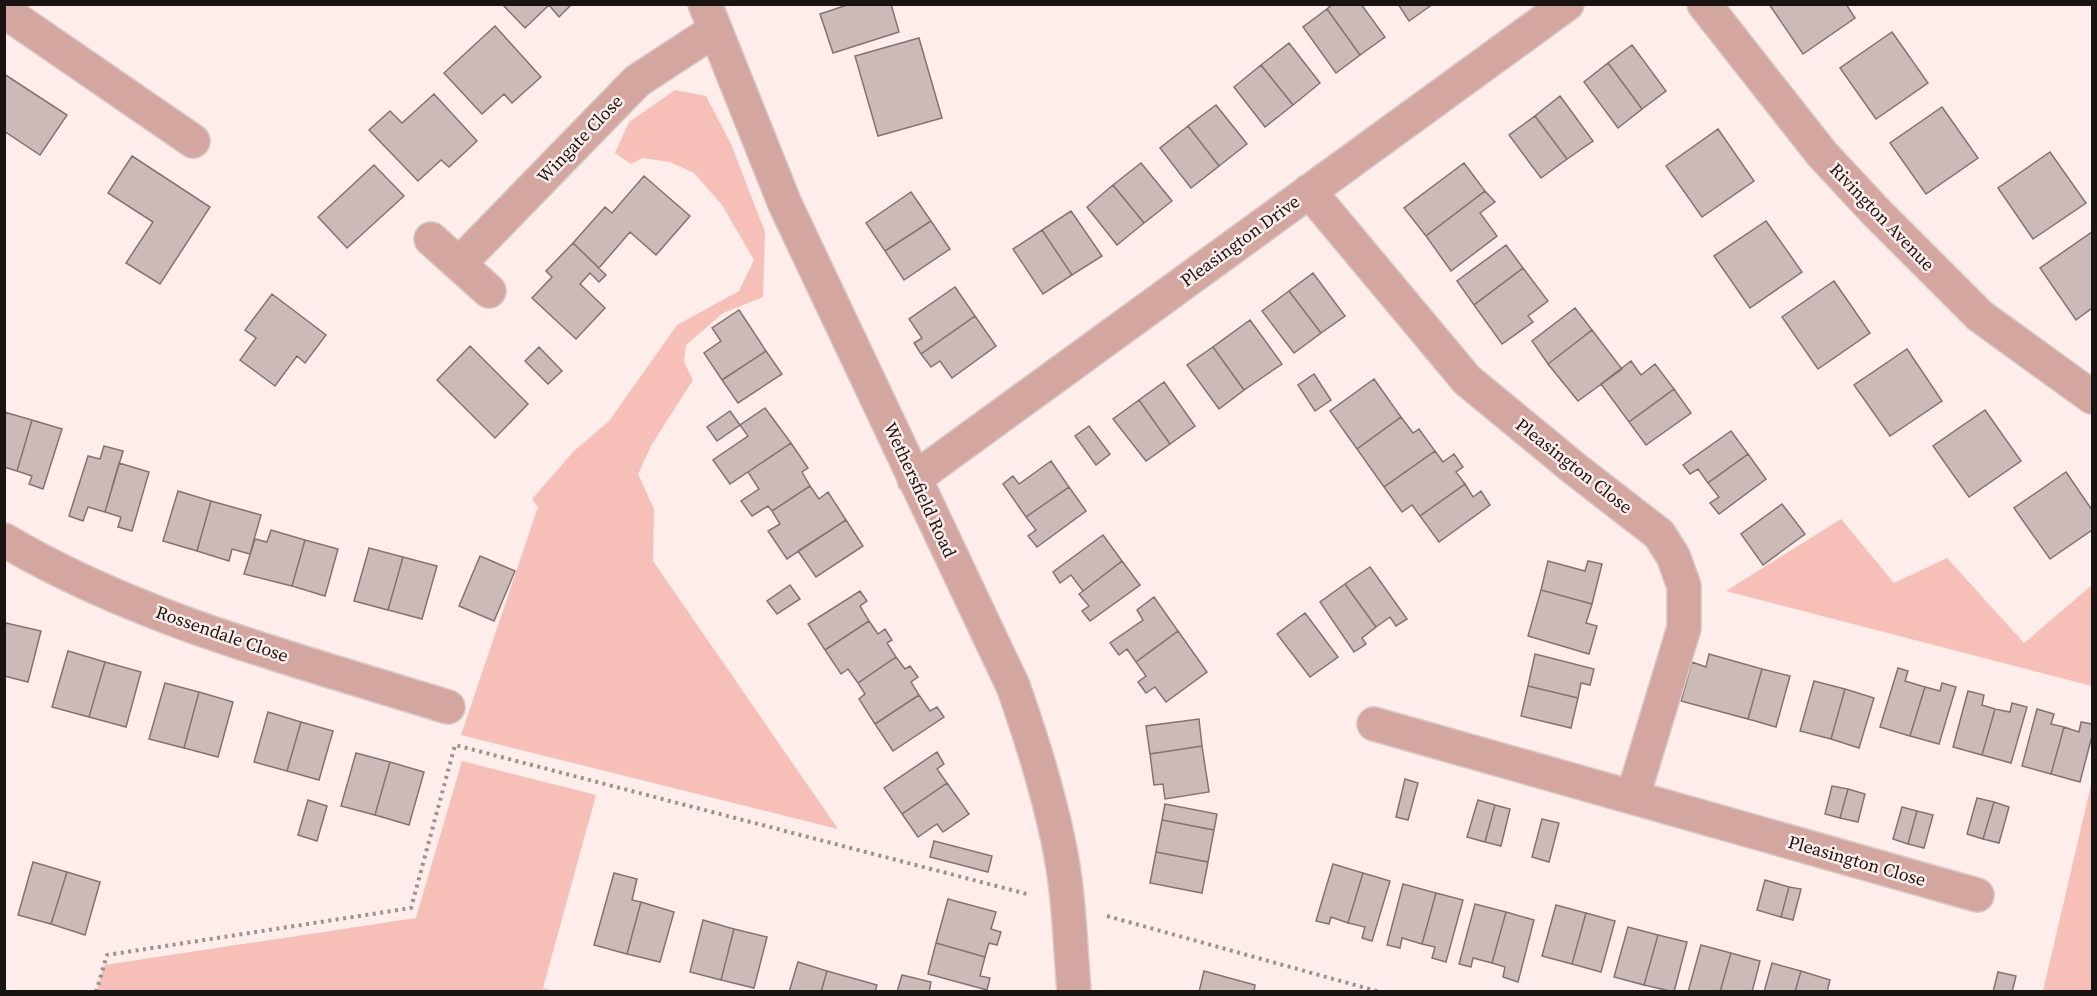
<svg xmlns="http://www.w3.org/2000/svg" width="2097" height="996" viewBox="0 0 2097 996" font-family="'Source Serif 4',serif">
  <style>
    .green { fill: #f6bfb8 }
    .building { fill: #cbbab8; stroke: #827371; stroke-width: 1.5 }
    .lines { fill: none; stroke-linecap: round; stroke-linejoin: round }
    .minor-casing { stroke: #d9cac8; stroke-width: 36 }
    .path { stroke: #9d918f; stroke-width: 4; stroke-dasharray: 3 4.5; stroke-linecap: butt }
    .minor { stroke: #d3a6a0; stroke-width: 33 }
    .labels { text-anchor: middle; stroke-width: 5; stroke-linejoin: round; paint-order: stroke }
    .street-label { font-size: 18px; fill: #191312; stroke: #feedeb }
  </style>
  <rect width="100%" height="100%" fill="#feedeb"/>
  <!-- green -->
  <path class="green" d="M675,90L706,96L731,144L765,232L763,297L723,313L686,345L684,362L693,380L652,444L638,474L654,509L653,561L838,829L461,735L538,507L532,499L574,451L609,421L677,325L739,291L754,260L722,205L694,173L670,162L643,158L631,164L615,153L629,122Z
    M1841,519L1894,583L1947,558L2024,643L2092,585V686L1726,591Z
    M462,761L596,795L543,988L554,991H97L104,965L416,918Z
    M2092,781V991H2043Z"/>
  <!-- building -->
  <path class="building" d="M502,4H572L559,17L549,5L525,28Z
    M850,4H891L899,32L833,53L820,14Z
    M1333,4H1361L1385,37L1360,55L1327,9Z
    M1398,4H1433L1409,21Z
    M1769,4H1846L1855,18L1803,54Z
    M1327,9L1360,55L1336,73L1303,27Z
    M495,26L541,77L512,103L504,94L482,114L444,73Z
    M1892,32L1928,83L1876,119L1840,68Z
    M919,38L942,118L878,136L855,56Z
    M1289,43L1320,83L1293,105L1261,65Z
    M1632,45L1666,91L1642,109L1608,63Z
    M1608,63L1642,109L1618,128L1584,82Z
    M1261,65L1293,105L1265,127L1234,87Z
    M4,74L67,115L40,155L4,131Z
    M434,94L477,141L449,167L441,160L418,181L369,130L390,111L402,123Z
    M1560,96L1593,141L1567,159L1535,116Z
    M1216,105L1247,144L1219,166L1188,126Z
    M1942,107L1978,158L1926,194L1890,143Z
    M1535,116L1567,159L1541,178L1509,135Z
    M1188,126L1219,166L1191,188L1160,148Z
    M1718,129L1754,181L1702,217L1666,166Z
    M2050,152L2086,203L2033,239L1998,188Z
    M132,156L210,207L160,284L126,263L153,222L108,193Z
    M1141,163L1172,201L1144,223L1113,185Z
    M1464,163L1485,191L1426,236L1404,208Z
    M374,165L404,196L347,248L318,217Z
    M644,176L690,216L656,255L630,232L599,268L573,243L605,207L612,213Z
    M1113,185L1144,223L1117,245L1087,207Z
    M1485,191L1495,202L1480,213L1497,236L1451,271L1426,236Z
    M911,192L931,221L885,251L866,223Z
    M1071,211L1102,256L1072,275L1042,230Z
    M931,221L950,249L904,280L885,251Z
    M1766,221L1802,272L1750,308L1714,256Z
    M1042,230L1072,275L1043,294L1013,249Z
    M2092,232V308L2076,320L2040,268Z
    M573,243L606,275L599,282L590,273L580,284L605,308L576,339L532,298L552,277L546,271Z
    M1506,245L1523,268L1474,305L1457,281Z
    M1523,268L1548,301L1528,316L1533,322L1502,344L1474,305Z
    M1313,273L1345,316L1321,333L1289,291Z
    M1834,281L1870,333L1818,369L1782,317Z
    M955,287L975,316L921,354L914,343L922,338L909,319Z
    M1289,291L1321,333L1294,353L1262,311Z
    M272,294L326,335L305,363L297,356L275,386L240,360L256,338L245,330Z
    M1575,308L1592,330L1548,364L1532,341Z
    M739,310L766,351L722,380L704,353L721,341L712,328Z
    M975,316L996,346L952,378L940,361L931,367L921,354Z
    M1250,320L1282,364L1244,390L1213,347Z
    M1592,330L1622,369L1578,401L1548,364Z
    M470,346L528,404L495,438L437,380Z
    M539,347L562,371L548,384L525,361Z
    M1213,347L1244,390L1219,409L1187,365Z
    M1907,349L1942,401L1890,436L1854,385Z
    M766,351L782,374L738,403L722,380Z
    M1631,361L1641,375L1655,364L1674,389L1629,422L1601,384Z
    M1314,374L1331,400L1315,411L1298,385Z
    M1374,379L1401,417L1357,449L1330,411Z
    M1164,382L1195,426L1170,444L1139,400Z
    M1674,389L1691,413L1646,445L1629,422Z
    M1139,400L1170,444L1146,461L1113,419Z
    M765,408L791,443L730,484L713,460L748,436L740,425Z
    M1985,410L2021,461L1969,497L1933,446Z
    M730,411L740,425L717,441L707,427Z
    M4,412L32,420L17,471L4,467Z
    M1401,417L1413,433L1419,429L1435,451L1384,487L1357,449Z
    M32,420L62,429L43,489L29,484L32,476L17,471Z
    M1089,426L1110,454L1096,465L1075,436Z
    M1731,431L1748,454L1708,483L1698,469L1690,474L1683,465Z
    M791,443L808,468L802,472L810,486L772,511L768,506L752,516L741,501L759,489L748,472Z
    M104,446L123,451L105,512L88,507L83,521L69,516L88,456L100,459Z
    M1435,451L1443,462L1454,454L1463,467L1456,472L1465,484L1420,516L1412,505L1402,512L1384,487Z
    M1748,454L1766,479L1719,514L1710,503L1719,497L1708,483Z
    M1051,461L1069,487L1026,517L1003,484L1013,476L1019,484Z
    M119,463L149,472L132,531L118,527L121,517L105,512Z
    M2066,472L2092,510V530L2050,559L2014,508Z
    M1465,484L1473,497L1481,491L1490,505L1439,542L1420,516Z
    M810,486L819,499L828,492L846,520L787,559L768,531L780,524L772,511Z
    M1069,487L1086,511L1037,547L1028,536L1036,530L1026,517Z
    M178,491L211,501L197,551L163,541Z
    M211,501L261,515L250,554L232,549L229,561L197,551Z
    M1782,504L1805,534L1763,565L1741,534Z
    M846,520L863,546L816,577L798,551Z
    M271,530L305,540L292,586L244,574L255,539L267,542Z
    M1103,535L1122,561L1083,591L1071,575L1060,583L1053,572Z
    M305,540L338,549L325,596L292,586Z
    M369,548L403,557L388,610L354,601Z
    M480,556L515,571L494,621L459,606Z
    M403,557L437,566L422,619L388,610Z
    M1122,561L1140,585L1090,621L1082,611L1089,606L1079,594Z
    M1548,561L1585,571L1588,561L1602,564L1592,604L1541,590Z
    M1370,567L1407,619L1396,626L1390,617L1376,627L1345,584Z
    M1345,584L1376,627L1362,638L1366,644L1354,652L1320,602Z
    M790,585L800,599L777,614L767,601Z
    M1541,590L1592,604L1586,623L1597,626L1589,654L1528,636Z
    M860,591L867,601L860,606L869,621L825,650L808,624Z
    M1154,597L1178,631L1136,662L1127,649L1119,655L1110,643L1143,620L1137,610Z
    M1305,613L1338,657L1310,677L1277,634Z
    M869,621L878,634L885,629L892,640L887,643L896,657L858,683L848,669L841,674L825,650Z
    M6,623L41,631L28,682L4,676V630Z
    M1178,631L1207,672L1166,702L1155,687L1146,693L1138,682L1146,676L1136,662Z
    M68,651L105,662L89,717L52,707Z
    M1535,654L1594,669L1590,685L1581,683L1578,698L1528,686Z
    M1709,654L1762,669L1748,719L1681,701L1692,662L1706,667Z
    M896,657L905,669L910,666L918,677L911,682L919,695L875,724L859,699L865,694L858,683Z
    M105,662L141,672L126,727L89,717Z
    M1898,668L1908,671L1905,681L1925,687L1910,736L1880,727Z
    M1762,669L1790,676L1776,727L1748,719Z
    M1814,681L1845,689L1831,739L1800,731Z
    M165,683L199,692L184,748L149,739Z
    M1942,683L1956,687L1939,744L1910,736L1925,687L1940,691Z
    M1528,686L1578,698L1571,728L1521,716Z
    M1845,689L1874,698L1859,748L1831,739Z
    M1968,691L1984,695L1982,705L1995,709L1982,755L1953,747Z
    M199,692L233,702L218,757L184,748Z
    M919,695L930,711L937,707L944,717L893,751L875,724Z
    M2012,703L2027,707L2011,763L1982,755L1995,709L2010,712Z
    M2037,709L2054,714L2051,724L2064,727L2051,774L2022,766Z
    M268,712L301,722L287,771L254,762Z
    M1199,719L1202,746L1150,754L1146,726Z
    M301,722L333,731L319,780L287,771Z
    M2081,722L2092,724V736L2080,782L2051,774L2064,727L2079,732Z
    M1202,746L1209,792L1165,799L1163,784L1154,785L1150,754Z
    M937,752L944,764L937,769L947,783L902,814L884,788Z
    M356,753L390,762L375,815L341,806Z
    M390,762L424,772L409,825L375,815Z
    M1405,779L1418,783L1408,820L1396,817Z
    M947,783L969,814L943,832L937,824L918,837L902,814Z
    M1832,786L1848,789L1840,818L1825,814Z
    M1848,789L1865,794L1858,822L1840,818Z
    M1977,798L1994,802L1983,839L1967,834Z
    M308,800L327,806L317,841L298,835Z
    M1478,800L1495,805L1485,842L1467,837Z
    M1994,802L2009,807L1999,843L1983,839Z
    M1165,804L1217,814L1214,830L1162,820Z
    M1495,805L1510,809L1501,846L1485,842Z
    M1902,807L1917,811L1908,844L1893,839Z
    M1917,811L1933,815L1924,848L1908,844Z
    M1542,819L1559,823L1549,862L1532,857Z
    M1162,820L1214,830L1208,862L1156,852Z
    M934,841L992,856L988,872L930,857Z
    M1156,852L1208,862L1202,893L1150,883Z
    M33,862L67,872L51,924L18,915Z
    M1333,864L1363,873L1348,923L1331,917L1329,924L1316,921Z
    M67,872L100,882L85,935L51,924Z
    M614,873L637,879L632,900L641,902L627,954L594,945Z
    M1363,873L1390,881L1372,941L1362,938L1365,927L1348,923Z
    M1765,880L1789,887L1781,917L1757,910Z
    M1403,884L1436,893L1422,944L1402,938L1400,948L1387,945Z
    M1789,887L1801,889L1793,920L1781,917Z
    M1436,893L1463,900L1446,962L1432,958L1435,947L1422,944Z
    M948,899L996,912L991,929L1001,932L997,945L989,943L985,957L936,943Z
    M641,902L674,912L660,962L627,954Z
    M1475,904L1506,912L1492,963L1473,958L1471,967L1459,964Z
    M1556,905L1586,913L1572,964L1542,956Z
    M1506,912L1534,920L1518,982L1503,977L1505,967L1492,963Z
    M1586,913L1615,921L1601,972L1572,964Z
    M703,920L734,929L721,980L690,972Z
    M1628,927L1658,935L1644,985L1614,977Z
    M734,929L767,937L754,988L721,980Z
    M1658,935L1687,942L1674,992L1644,985Z
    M936,943L985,957L980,976L990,978L987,990L928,974Z
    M1701,945L1731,953L1720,992H1688Z
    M1731,953L1760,961L1752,992H1720Z
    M798,962L827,971L821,992H789Z
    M1772,963L1801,971L1795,992H1764Z
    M827,971L877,985L875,992H821Z
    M1204,971L1255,985L1254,992H1199Z
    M1801,971L1830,980L1827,992H1795Z
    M1998,972L2016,976L2012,992H1993Z
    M902,975L931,982L929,992H897Z"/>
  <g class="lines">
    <!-- minor casing -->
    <g class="minor-casing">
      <path id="minor" d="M705,4L785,204L1013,686C1031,737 1047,787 1058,840C1069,890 1070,941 1074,992
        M1704,4L1822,154L1876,212L1980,316L2092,397
        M4,11L193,141
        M1309,191L1467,380L1575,469L1659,534L1673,556L1684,586V628L1633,796
        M431,239L489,291
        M459,264L637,81L715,30
        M914,479L1567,4
        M4,540C141,621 298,660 448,707
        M1374,724L1977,895"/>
    </g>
    <!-- path -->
    <path class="path" d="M1107,916L1380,992
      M96,992L107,955L411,908L455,745L1027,894"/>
    <!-- minor -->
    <use href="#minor" class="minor"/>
  </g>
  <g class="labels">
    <!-- street labels -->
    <g class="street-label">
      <text transform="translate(580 139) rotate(-46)" y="6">Wingate Close</text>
      <text transform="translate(1882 217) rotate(46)" y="6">Rivington Avenue</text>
      <text transform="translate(1240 241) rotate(-36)" y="6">Pleasington Drive</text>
      <text transform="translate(1574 466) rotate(38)" y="6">Pleasington Close</text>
      <text transform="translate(920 490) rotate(65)" y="6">Wethersfield Road</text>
      <text transform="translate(222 634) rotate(19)" y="6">Rossendale Close</text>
      <text transform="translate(1857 861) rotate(16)" y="6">Pleasington Close</text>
    </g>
  </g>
  <!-- border -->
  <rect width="2097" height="996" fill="none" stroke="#191312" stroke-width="12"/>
</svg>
